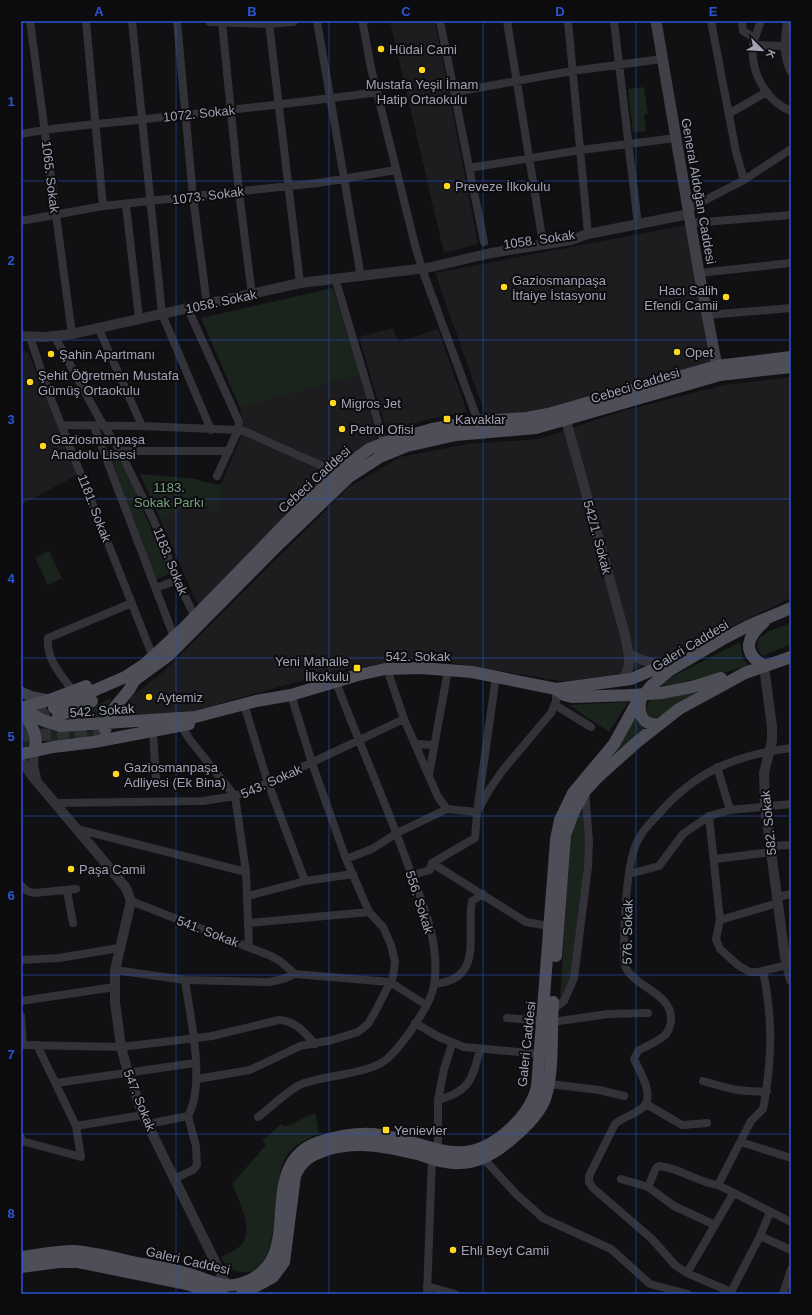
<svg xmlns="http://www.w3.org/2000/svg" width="812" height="1315" viewBox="0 0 812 1315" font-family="Helvetica,sans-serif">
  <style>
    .built { fill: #1d1d20 }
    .green { fill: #1b231d }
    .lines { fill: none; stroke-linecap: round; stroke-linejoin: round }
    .primary-tunnel { stroke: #2e2e33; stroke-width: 12; stroke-dasharray: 12 6; stroke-linecap: butt }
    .minor { stroke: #323238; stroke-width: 8 }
    .tertiary { stroke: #323238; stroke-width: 10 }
    .secondary { stroke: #3f4048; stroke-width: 11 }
    .primary { stroke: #4d4e57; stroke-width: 12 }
    .primary-bridge { stroke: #4d4e57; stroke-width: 12 }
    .grid { fill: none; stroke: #2a56d4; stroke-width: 1; stroke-opacity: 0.55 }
    .poi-dot { fill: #ffd91d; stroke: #0c0c0e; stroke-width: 1.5 }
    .labels { text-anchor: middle; stroke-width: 4; stroke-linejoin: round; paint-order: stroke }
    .poi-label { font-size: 13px; fill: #a1a3b5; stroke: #0c0c0e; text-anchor: start }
    .street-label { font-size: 13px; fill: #a1a3b5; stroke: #0c0c0e }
    .park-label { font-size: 13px; fill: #75a280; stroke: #0c0c0e }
    .neatline { fill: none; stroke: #2a56d4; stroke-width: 1.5 }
    .grid-label { font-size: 13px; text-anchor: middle; font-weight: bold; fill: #2a56d4 }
  </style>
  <rect width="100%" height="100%" fill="#111113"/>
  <!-- built -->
  <path class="built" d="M390,21H435L478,244L444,253Z
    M687,225L713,363L530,413L485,414L435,273Z
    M393,328L398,342L438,329L467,412L426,420L387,432L359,337Z
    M21,350L28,352L77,475L21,505Z
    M360,375L377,439L327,475L199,608L161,521L194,502L206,506L214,514L220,510L221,485L244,429L240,408Z
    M791,377V598L663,659L611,678L560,681L430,659L397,661L335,671L183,714L129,716L130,698L164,671L349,487L400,457L467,444L539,439L619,412L724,385Z"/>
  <!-- green -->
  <path class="green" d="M644,87L648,114L644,115L646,131L633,133L628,89Z
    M333,288L360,375L240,408L201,318Z
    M110,449L115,451L133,486L170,574L154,580L109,453Z
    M140,474L197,479L200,481L221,485L220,510L214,514L206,506L194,502L161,521Z
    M49,551L62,578L48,585L35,558Z
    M791,623V644L762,656L757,647L759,638L769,631Z
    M740,642L743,659L750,666L679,683L659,686L674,676Z
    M708,687L660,716L652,719L647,717L645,710L650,700Z
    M111,698L101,719L65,721Z
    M628,702L609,732L569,705Z
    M21,715L31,730L30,746L23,748L21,747Z
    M633,718L645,729L605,765Z
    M41,726L62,731L68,740L46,742L43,740Z
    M99,730C96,740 80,738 70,739L64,731Z
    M582,811L586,844L585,865L571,976L560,1001L570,834L577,816Z
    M315,1113L319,1133C305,1140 291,1146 284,1160C272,1185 282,1275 244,1272C232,1271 227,1269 221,1257C227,1254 235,1251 240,1246C256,1232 238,1199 232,1184L266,1145L262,1141L281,1124L283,1126H287Z"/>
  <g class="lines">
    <!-- primary-tunnel -->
    <path class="primary-tunnel" d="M21,724L54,708
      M21,736L111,731"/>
    <!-- minor -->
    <path class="minor" d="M30,21L72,334
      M86,21L103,206
      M132,21L162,314L211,430
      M177,21L193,197L207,305
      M317,21L361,277
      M364,21L363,24L371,68L415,245L422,269L478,421
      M440,21L484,242
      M507,21L542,237
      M568,21L588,234
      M614,21L638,225
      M711,21L736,152L744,180
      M742,21L743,31L755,38
      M761,21C758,29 755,37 753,45C750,72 766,101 791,111
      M787,21C785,39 782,55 791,72
      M222,22L239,192L252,295
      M269,23L300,283
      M753,45L784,46
      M455,92L572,71L662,59
      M730,113L767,92
      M21,134C62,126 103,124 145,119C222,111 300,103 377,92
      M469,168L581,150L676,138
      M126,205L139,318
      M688,209L744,180L791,149
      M21,221L103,206L318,183L396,170
      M691,223L791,215
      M699,273L791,263
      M335,278L384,443
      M188,309L239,422L238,430L217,476
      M707,315L791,308
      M98,327L142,426
      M30,337L49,394L153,657
      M55,337L99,418L120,451L154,521L177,580L195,617
      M63,425L142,426L238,430L246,432L338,473
      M94,426L174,637
      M120,451H229
      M156,588L177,580
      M387,669L404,719L438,797L447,809
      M73,691C61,675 46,659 48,638L132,603
      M555,705L591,727
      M246,711L268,783L305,881
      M181,726L190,740L235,796L246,872L249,947
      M153,732L156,778
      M416,744L434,745
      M717,767L730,810
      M429,775L448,670
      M56,803L203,801L235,796L268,783L404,719
      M709,816L720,920L716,939L720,949L739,966L750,972H758L787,965
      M77,829L246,872
      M770,846L791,845
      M346,859L372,849L397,833L447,809L477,812L496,676
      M715,859L771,852
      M432,863L526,922L549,926
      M629,874L659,866L683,834L709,816L730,810L791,804
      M412,875L430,870L432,863L475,838L477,812L489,790L503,770L551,713L556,701V689
      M21,885L27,891L34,893L76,889
      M67,891L73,923
      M248,896L305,881L353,874
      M777,897L791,894
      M131,901L271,956L280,961L295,974L390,982L426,1005
      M720,920L778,903
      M249,923L369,912
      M21,960L59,958L119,948
      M115,970L185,980L269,982L283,979L295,974
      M434,984C485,980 466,934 472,901L483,894
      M21,1001L115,987
      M552,1010L564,1001L574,978L588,867L589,841L585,791
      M21,1016L23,1045
      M507,1018L543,1021
      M552,1022L608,1014L648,1013
      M415,1023L439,1037L464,1047L540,1054
      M21,1045L121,1047L212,1036L279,1020C296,1021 304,1032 315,1044
      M197,1079L250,1070L300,1046L332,1040L358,1032L368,1024L376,1010L393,977L395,962L391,945L383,927L369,912L346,859L312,763L291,695
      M703,1081C727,1088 742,1093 767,1091
      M56,1083L195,1063
      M549,1084L599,1090L624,1096
      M438,1100C470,1091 472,1080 480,1049
      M646,1104L682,1125L707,1123
      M258,1117C271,1108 287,1090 302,1084C324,1075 372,1074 388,1058C403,1044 431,1005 434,985C441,944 422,902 408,865C386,803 359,743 336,682
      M148,1124L188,1116C206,1084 190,1016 185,980
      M76,1126L143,1115
      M21,1137L22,1141L81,1157L76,1126L37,1045
      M741,1142L791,1158
      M438,1149V1100L444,1069L452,1044
      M483,1158L516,1194L543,1218L611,1249L650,1284L688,1294
      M174,1179L193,1170L197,1165L196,1146L188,1116
      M621,1179L648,1187L674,1206L715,1225
      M718,1185L751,1121L763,1109L764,1104C772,1057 773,1019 763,971
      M648,1187L656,1168L659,1166C680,1168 697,1182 718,1185L791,1222
      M760,1236L791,1250
      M687,1273L733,1194
      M427,1286L455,1294
      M731,1292L687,1273L675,1265L652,1239L593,1188L589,1182V1176L615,1124C623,1117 634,1115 642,1108C656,1097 640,1072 634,1059L638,1051C647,1045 658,1042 665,1035C669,1032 670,1026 671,1021C673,991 631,988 624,963C624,933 625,865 638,840C642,831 650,823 657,816C694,772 735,755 791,748
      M427,1294L432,1158
      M730,1294L760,1236L770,1212
      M783,1294L791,1269"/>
    <!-- tertiary -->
    <path class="tertiary" d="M210,21L269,23L293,21
      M21,336L45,337L72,334L300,283L427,268L491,253L571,240L588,234L689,214
      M566,420L625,635C628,652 634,667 621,681
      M629,654L642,660L662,666
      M764,666L772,727V741L764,773L765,806L785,957L791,980
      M34,750L33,765L36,778
      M21,760L32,776L113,872L126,888L131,901L115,970V1002L121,1047L128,1072L143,1115L227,1286"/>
    <!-- secondary -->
    <path class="secondary" d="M656,21L699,273L717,366
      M21,692L33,697L49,700"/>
    <!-- primary -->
    <path class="primary" d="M764,666C741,652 747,637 764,622
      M135,680L168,656L275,548L349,477L380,457L407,446L456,435L536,428L720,375L791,367
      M556,689L564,695L572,697L633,695
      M661,693L692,687L721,678
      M641,699C637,713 642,726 659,724
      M21,708L42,720L61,726L195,717L256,701L291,695L358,675L385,669L421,668L472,672L556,689L631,679L676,660
      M21,708L49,700L86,686
      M54,708L125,677L145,664L185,627L292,517L342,469L369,449L384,443L432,429L478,421L527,418L548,414L717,366L791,357
      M22,709C29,721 40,736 34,750
      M58,716L92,701
      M105,730L114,708L129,690L134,681
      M21,754L53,747L94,742L189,724
      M556,956L565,835L574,811L585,791L599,776L637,742L679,709L745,673L791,657
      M21,1257C38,1255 56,1251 73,1251C91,1252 110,1257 128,1261C147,1265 167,1268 186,1273C203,1277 222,1289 239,1284C313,1264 250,1166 319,1142C335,1137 356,1133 373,1134C428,1139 459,1175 509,1130C523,1117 532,1105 537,1087L556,840L560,820L573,793L614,744L636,704L651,686L670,670L721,640L748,626L791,608
      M21,1267L59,1262H78L182,1283L222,1294
      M242,1294L273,1277L284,1262L295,1176C301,1161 311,1155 326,1150C359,1140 389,1147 421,1155C433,1159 447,1164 459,1163C480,1163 500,1150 515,1136C528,1125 539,1114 545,1099C554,1073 551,1031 553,1002"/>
    <!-- primary-bridge -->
    <path class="primary-bridge" d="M633,695L661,693"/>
  </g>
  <!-- grid -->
  <path class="grid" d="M176,21V1294M329,21V1294M483,21V1294M636,21V1294M21,181H791M21,340H791M21,499H791M21,658H791M21,816H791M21,975H791M21,1134H791"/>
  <!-- markers -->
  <g class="poi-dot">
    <circle cx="381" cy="49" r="4"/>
    <circle cx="422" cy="70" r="4"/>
    <circle cx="447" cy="186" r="4"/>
    <circle cx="504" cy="287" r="4"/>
    <circle cx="726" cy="297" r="4"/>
    <circle cx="677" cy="352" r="4"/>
    <circle cx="51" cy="354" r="4"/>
    <circle cx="30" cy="382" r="4"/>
    <circle cx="333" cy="403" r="4"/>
    <rect x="443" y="415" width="8" height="8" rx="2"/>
    <circle cx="342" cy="429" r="4"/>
    <circle cx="43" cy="446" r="4"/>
    <rect x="353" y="664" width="8" height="8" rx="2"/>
    <circle cx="149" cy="697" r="4"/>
    <circle cx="116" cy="774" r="4"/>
    <circle cx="71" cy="869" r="4"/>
    <rect x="382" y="1126" width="8" height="8" rx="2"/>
    <circle cx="453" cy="1250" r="4"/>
  </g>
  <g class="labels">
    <!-- poi labels -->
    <g class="poi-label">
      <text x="389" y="54">Hüdai Cami</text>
      <text x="422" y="89" text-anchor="middle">Mustafa Yeşil İmam<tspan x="422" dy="15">Hatip Ortaokulu</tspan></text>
      <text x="455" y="191">Preveze İlkokulu</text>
      <text x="512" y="285">Gaziosmanpaşa<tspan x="512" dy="15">İtfaiye İstasyonu</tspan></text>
      <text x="718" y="295" text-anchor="end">Hacı Salih<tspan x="718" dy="15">Efendi Camii</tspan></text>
      <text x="685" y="357">Opet</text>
      <text x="59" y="359">Şahin Apartmanı</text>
      <text x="38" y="380">Şehit Öğretmen Mustafa<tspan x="38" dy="15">Gümüş Ortaokulu</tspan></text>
      <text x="341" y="408">Migros Jet</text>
      <text x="455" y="424">Kavaklar</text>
      <text x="350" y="434">Petrol Ofisi</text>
      <text x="51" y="444">Gaziosmanpaşa<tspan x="51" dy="15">Anadolu Lisesi</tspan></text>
      <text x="349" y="666" text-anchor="end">Yeni Mahalle<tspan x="349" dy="15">İlkokulu</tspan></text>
      <text x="157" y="702">Aytemiz</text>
      <text x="124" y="772">Gaziosmanpaşa<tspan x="124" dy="15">Adliyesi (Ek Bina)</tspan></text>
      <text x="79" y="874">Paşa Camii</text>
      <text x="394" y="1135">Yenievler</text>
      <text x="461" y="1255">Ehli Beyt Camii</text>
    </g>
    <!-- street labels -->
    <g class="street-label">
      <text transform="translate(199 113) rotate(-6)" y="5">1072. Sokak</text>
      <text transform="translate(51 177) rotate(83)" y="5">1065. Sokak</text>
      <text transform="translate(699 191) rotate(80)" y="5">General Aldoğan Caddesi</text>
      <text transform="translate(208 195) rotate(-7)" y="5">1073. Sokak</text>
      <text transform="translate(539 239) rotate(-8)" y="5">1058. Sokak</text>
      <text transform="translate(221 301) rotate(-12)" y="5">1058. Sokak</text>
      <text transform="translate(635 385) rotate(-17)" y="5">Cebeci Caddesi</text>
      <text transform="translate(314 479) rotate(-42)" y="5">Cebeci Caddesi</text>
      <text transform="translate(95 508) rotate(69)" y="5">1181. Sokak</text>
      <text transform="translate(598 537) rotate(75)" y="5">542/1. Sokak</text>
      <text transform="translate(171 561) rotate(68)" y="5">1183. Sokak</text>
      <text transform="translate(690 645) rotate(-31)" y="5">Galeri Caddesi</text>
      <text x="418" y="661">542. Sokak</text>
      <text transform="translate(102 710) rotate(-4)" y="5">542. Sokak</text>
      <text transform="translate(271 781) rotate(-24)" y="5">543. Sokak</text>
      <text transform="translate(768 823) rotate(-96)" y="5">582. Sokak</text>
      <text transform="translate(420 902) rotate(72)" y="5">556. Sokak</text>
      <text transform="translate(208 931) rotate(21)" y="5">541. Sokak</text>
      <text transform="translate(627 932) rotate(-89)" y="5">576. Sokak</text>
      <text transform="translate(526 1044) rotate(-84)" y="5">Galeri Caddesi</text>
      <text transform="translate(140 1100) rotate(68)" y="5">547. Sokak</text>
      <text transform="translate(188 1260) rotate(13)" y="5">Galeri Caddesi</text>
    </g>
    <!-- park labels -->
    <g class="park-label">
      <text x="169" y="492">1183.<tspan x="169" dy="15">Sokak Parkı</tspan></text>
    </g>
  </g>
  <!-- border -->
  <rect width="812" height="1315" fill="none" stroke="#0c0c0e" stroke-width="44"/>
  <!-- north arrow -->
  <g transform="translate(762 50) rotate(114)" stroke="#0c0c0e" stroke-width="3" paint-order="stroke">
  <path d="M0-3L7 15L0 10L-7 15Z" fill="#a1a3b5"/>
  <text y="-6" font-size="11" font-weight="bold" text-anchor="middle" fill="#a1a3b5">K</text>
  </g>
  <rect x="22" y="22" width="768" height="1271" class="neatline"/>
  <g class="grid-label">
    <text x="99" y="16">A</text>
    <text x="252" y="16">B</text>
    <text x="406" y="16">C</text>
    <text x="560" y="16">D</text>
    <text x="713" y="16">E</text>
    <text x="11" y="106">1</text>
    <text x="11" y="265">2</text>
    <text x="11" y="424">3</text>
    <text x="11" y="583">4</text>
    <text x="11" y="741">5</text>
    <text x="11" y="900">6</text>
    <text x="11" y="1059">7</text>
    <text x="11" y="1218">8</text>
  </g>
</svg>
